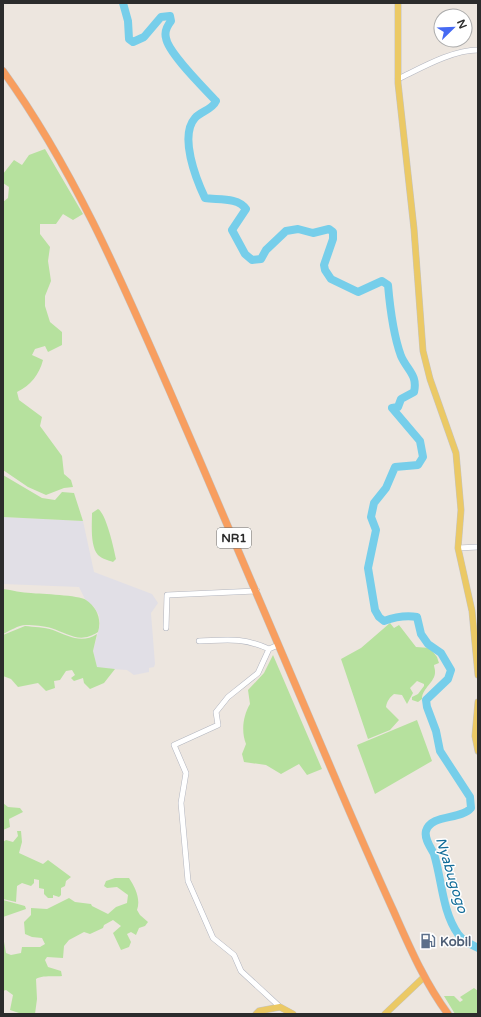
<svg xmlns="http://www.w3.org/2000/svg" width="481" height="1017" viewBox="0 0 481 1017" font-family="'Varela Round',sans-serif">
  <style>
    .industrial { fill: #e1dfe6 }
    .green { fill: #b6e19e }
    .lines { fill: none; stroke-linecap: round; stroke-linejoin: round }
    .river { stroke: #76ceea; stroke-width: 8 }
    .minor-casing { stroke: #b2b5bf; stroke-width: 6 }
    .major-casing { stroke: #c4c4c4; stroke-width: 7 }
    .highway-casing { stroke: #c4c4c4; stroke-width: 8 }
    .minor { stroke: #fff; stroke-width: 5 }
    .major { stroke: #ebc965; stroke-width: 6 }
    .highway { stroke: #f89e5f; stroke-width: 7 }
    .labels { text-anchor: middle; stroke-width: 3; stroke-linejoin: round; paint-order: stroke }
    .shield { fill: #fff; stroke: #6b6b6b; stroke-width: 1 }
    .shield-label { font-size: 12px; font-weight: bold; fill: #2c2c2c }
    .service-label { font-size: 13px; font-weight: bold; fill: #4e5e75; stroke: #fff; text-anchor: start }
    .water-label { font-size: 14px; font-style: italic; fill: #136d99; stroke: #fff }
  </style>
  <rect width="100%" height="100%" fill="#ede6df"/>
  <!-- industrial -->
  <path class="industrial" d="M3,517L83,521L94,572L152,594L158,603L151,613L155,664L154,667L149,668V672L134,675L127,670L97,668L93,651L100,625L99,615L94,607L85,599L79,587L3,584Z"/>
  <!-- green -->
  <path class="green" d="M45,149L83,214L73,220L63,214L56,224H40V234L50,247L48,261L51,281L45,296V306L50,322L62,332V345L48,352L45,346L35,349L32,355L43,360C39,375 31,385 17,392L19,400L42,417L40,426L62,456L64,474L71,480L73,487L64,488L46,495L28,487L3,470V202L8,198L9,187L3,183V174L14,160L22,165L29,155Z
    M3,475L42,498L55,500L62,492L74,493L83,521L3,517Z
    M98,509C106,513 114,549 116,559L113,562C108,560 102,559 98,555C90,546 92,525 92,513Z
    M3,589C12,590 22,593 31,593C41,594 79,595 86,600C97,607 102,620 98,632C80,644 69,634 51,628C44,626 34,625 26,625C18,625 10,631 3,634Z
    M390,623L394,628L399,625L416,647L430,648L437,657L439,663L434,665C434,667 435,669 435,671C436,682 422,688 422,699L418,702L412,700V697L418,694L424,686V684L417,681L410,688L413,693L407,704L402,695L394,694C390,697 387,701 386,707L399,720L390,730L368,739L341,659L361,648Z
    M25,626C34,627 44,627 53,630C68,636 82,644 97,634L93,651L97,667L115,669L104,683L90,689L84,683L83,678L74,681L71,678L75,675L72,670L66,671L60,680L54,681L55,688L46,691L38,683L18,687L11,679L3,676V635Z
    M273,655L322,769L307,775L299,764L281,774L266,765L244,762L242,754L246,744C241,731 243,716 250,704L248,690L264,673Z
    M417,720L432,761L375,794L357,745Z
    M3,803L8,807L20,808L23,812L9,819L10,827L3,830Z
    M17,831H21L22,842L19,853L43,864L48,860L71,877L66,881L65,886L61,888V895L59,897L53,895V898H48L44,894V889L39,888V880L34,879V883L31,886L22,883L17,886L16,902L3,899V842L6,840L13,842L18,836Z
    M115,878H129C135,887 141,899 137,910L140,915L148,922L145,926L139,928L136,935L131,932L127,934L131,942L129,947L121,950L113,933L121,926L113,920L104,925L103,928L90,934L84,932L69,940L64,946L63,958L47,957L45,960L48,967L61,971L62,976C54,977 42,975 36,979L37,999L35,1014H22L10,1010L13,995L6,990L3,991V936L6,953L11,955L21,953L22,947H40L45,944L42,938L32,937L25,934L24,922L31,915V908L47,909L69,898L75,902L91,904L92,906L108,914L116,907L127,903L128,895L117,887L107,888L104,886L106,881Z
    M3,900L25,906L26,909L3,917Z
    M474,988L478,991V1014H455L444,996H454L460,1002L463,1000L460,997Z"/>
  <g class="lines">
    <!-- river -->
    <path class="river" d="M123,3L128,21L129,39L133,42L144,37L161,17L170,16L171,21C167,26 164,31 166,38C168,53 205,89 216,101C212,110 201,111 195,118C179,136 196,179 205,198C218,200 238,197 246,209L232,230L245,254L252,260L261,259L266,250L286,231L298,229L313,233L329,229L333,232V239L324,265L325,270L331,279L358,292L382,281L388,285C390,308 393,334 401,356C407,370 418,375 414,392L401,399L398,407L392,408L420,441L423,457L418,465L395,467L386,488L374,503L371,517L376,530L368,568L375,610L379,617L384,621C395,617 405,615 417,617L421,634L428,644L441,653L451,670L448,679L426,700L427,707L436,731L440,751L470,797L471,808C461,820 431,814 426,831C424,839 431,848 434,854C442,880 442,911 458,934C463,941 470,944 478,948"/>
    <!-- minor casing -->
    <g class="minor-casing">
      <path id="minor" d="M398,79C421,68 452,50 478,50
        M458,548L478,547
        M166,628L167,595L257,591
        M199,641C228,640 242,637 269,649
        M278,645L269,649L258,673L228,697L216,712L218,725L174,745L186,773L181,803L188,881L213,938L234,955L241,971L280,1007"/>
    </g>
    <!-- major casing -->
    <g class="major-casing">
      <path id="major" d="M398,3V83L414,229L423,351L430,379L456,453L461,510L458,548L472,611L478,675
        M478,702L475,736L478,751
        M256,1014L259,1011L280,1007L293,1014
        M385,1014L424,977"/>
    </g>
    <!-- highway casing -->
    <g class="highway-casing">
      <path id="highway" d="M3,71C73,168 120,277 168,387C224,515 277,644 333,773C353,820 373,866 394,912C410,948 425,983 448,1014"/>
    </g>
    <!-- minor -->
    <use href="#minor" class="minor"/>
    <!-- major -->
    <use href="#major" class="major"/>
    <!-- highway -->
    <use href="#highway" class="highway"/>
  </g>
  <!-- icons -->
  <defs>
    <g id="fuel-bare" transform="scale(1.2)"><path d="M-5.5-6h7V0h2V4h1.3V-2.5L3-4.5l.8-.8L6-3V5H2.5V1h-1V6h-7ZM-4.2-4.7v3.2H.2V-4.7Z" fill="#5c6f8a" stroke="#fff" stroke-width="2.5" paint-order="stroke"/></g>
  </defs>
  <g fill-rule="evenodd">
    <use href="#fuel-bare" x="428" y="941"/>
  </g>
  <g class="labels">
    <!-- shield labels -->
    <rect class="shield" x="217" y="528" width="34" height="20" rx="3"/>
    <g class="shield-label">
      <text x="234" y="542">NR1</text>
    </g>
    <!-- service labels -->
    <g class="service-label">
      <text x="440" y="946">Kobil</text>
    </g>
    <!-- water labels -->
    <g class="water-label">
      <text transform="translate(452 875) rotate(73)" y="5">Nyabugogo</text>
    </g>
  </g>
  <!-- border -->
  <rect width="481" height="1017" fill="none" stroke="#2c2c2c" stroke-width="8"/>
  <!-- north arrow -->
  <g transform="translate(453 28) rotate(67)"><circle r="19" fill="#ffffff" stroke="#ababab"/>
  <path d="M0-3L7 15L0 10L-7 15Z" fill="#466af3"/>
  <text y="-6" font-size="11" font-weight="bold" text-anchor="middle" fill="#2c2c2c">N</text>
  </g>
</svg>
